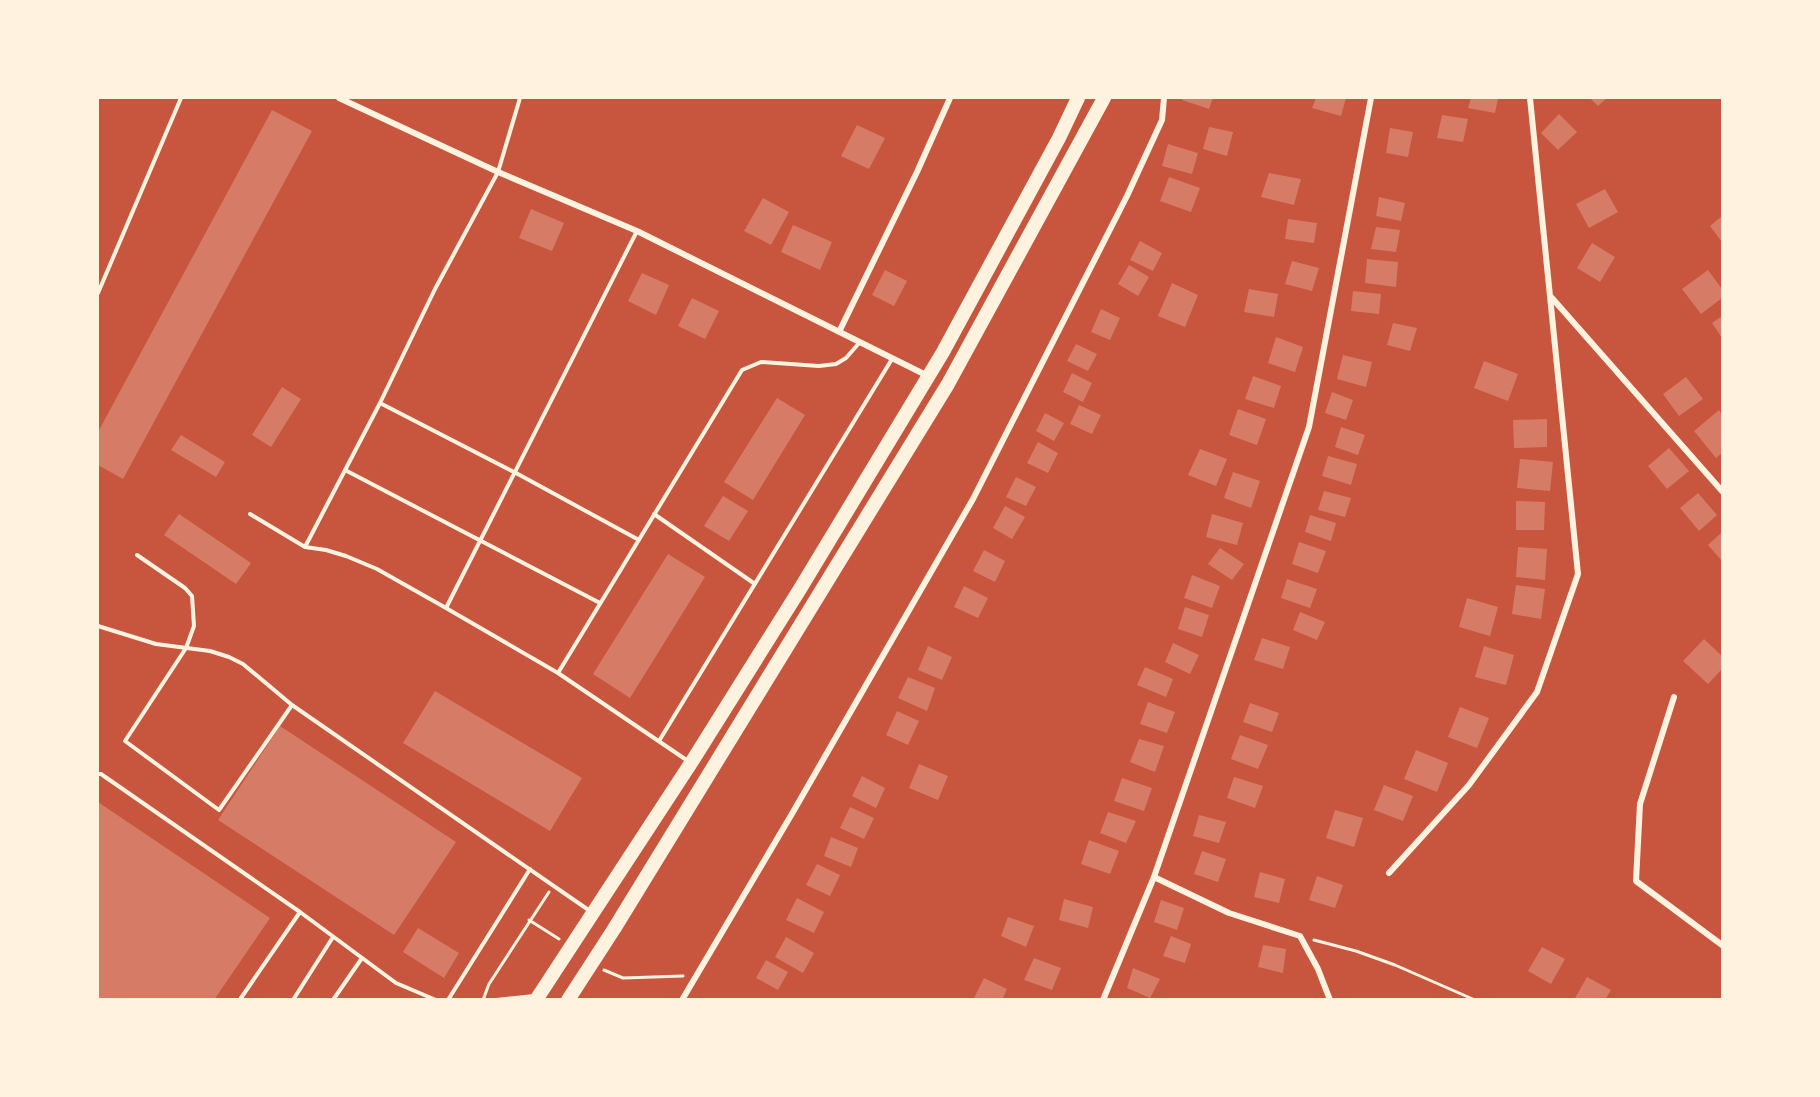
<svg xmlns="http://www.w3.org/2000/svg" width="1820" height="1097" viewBox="0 0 1820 1097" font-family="'Exo 2',sans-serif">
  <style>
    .building { fill: #d67c66 }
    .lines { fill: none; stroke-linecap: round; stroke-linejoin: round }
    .path { stroke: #fff3e0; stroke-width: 3 }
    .service { stroke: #fff3e0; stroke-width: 4 }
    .minor { stroke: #fff3e0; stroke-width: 6 }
    .primary { stroke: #fff3e0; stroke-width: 14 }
  </style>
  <rect width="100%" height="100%" fill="#c8553d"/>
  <!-- building -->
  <path class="building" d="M1183,98H1213L1209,109L1182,100Z
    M1316,98H1346L1341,116L1312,108Z
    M1471,98H1498L1495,113L1468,108Z
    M1590,98H1607L1598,106Z
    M272,110L312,131L123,479L98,465V432Z
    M1559,114L1577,132L1558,150L1541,133Z
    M1442,115L1468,119L1463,142L1437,138Z
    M857,125L885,138L869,169L841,156Z
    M1209,127L1233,132L1227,156L1203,149Z
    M1390,128L1413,132L1408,157L1386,153Z
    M1168,144L1198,153L1192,174L1162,166Z
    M1269,173L1301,179L1294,205L1261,197Z
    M1169,177L1200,188L1191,212L1160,201Z
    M1605,189L1618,212L1589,228L1576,204Z
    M1379,197L1405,203L1401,221L1376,216Z
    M763,198L789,212L771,245L744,231Z
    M531,209L564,223L552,251L519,238Z
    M1722,216V242L1710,226Z
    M1288,219L1317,223L1314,243L1285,239Z
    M793,225L832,242L820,270L781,252Z
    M1376,227L1400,230L1396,252L1371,249Z
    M1140,241L1162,253L1153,271L1130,260Z
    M1592,243L1615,257L1600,282L1577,268Z
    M1367,259L1398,262L1396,287L1365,283Z
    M1292,261L1319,268L1312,291L1285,284Z
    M1129,265L1149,277L1138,296L1118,284Z
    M885,270L907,281L894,306L872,295Z
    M1708,270L1722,289V298L1701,314L1682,289Z
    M642,273L669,285L656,315L628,301Z
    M1172,283L1198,295L1185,327L1158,316Z
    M1249,289L1278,294L1274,317L1244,312Z
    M1353,291L1381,294L1379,314L1351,311Z
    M692,298L719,311L705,339L678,326Z
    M1101,309L1120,318L1110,340L1091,332Z
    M1722,316V338L1712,323Z
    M1393,323L1417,328L1410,351L1387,345Z
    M1276,337L1303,347L1295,372L1268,363Z
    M1076,344L1097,354L1088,371L1067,361Z
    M1343,355L1372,362L1366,387L1337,379Z
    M1484,361L1518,374L1508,401L1474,388Z
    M1072,373L1092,383L1083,402L1063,392Z
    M1253,376L1281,386L1274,408L1245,399Z
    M1686,377L1703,399L1679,416L1663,394Z
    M282,387L301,399L271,447L252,435Z
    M1332,392L1353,400L1346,420L1325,413Z
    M777,398L805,415L753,500L724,482Z
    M1079,405L1101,415L1092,434L1070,424Z
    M1238,409L1266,419L1257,445L1229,435Z
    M1719,410L1722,415V453L1716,458L1694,431Z
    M1045,413L1064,423L1054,441L1036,431Z
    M1547,419V447L1514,448L1513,420Z
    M1341,427L1365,435L1358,455L1335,447Z
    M181,435L225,462L216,477L171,450Z
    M1038,442L1058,453L1048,473L1027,463Z
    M1669,448L1689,471L1667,489L1648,466Z
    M1200,449L1227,459L1216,486L1188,475Z
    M1328,456L1357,464L1351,485L1322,476Z
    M1520,459L1553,462L1550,491L1517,488Z
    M1233,472L1260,481L1251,508L1224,498Z
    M1016,477L1036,487L1026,506L1006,497Z
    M1324,491L1351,498L1345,517L1318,510Z
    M1698,493L1717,515L1699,531L1680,508Z
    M723,496L748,511L729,541L704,526Z
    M1516,501L1545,502L1544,530H1516Z
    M1005,506L1025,517L1012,539L993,528Z
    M179,514L251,563L236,584L164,535Z
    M1212,514L1243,523L1237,545L1206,537Z
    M1310,515L1336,523L1331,541L1305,532Z
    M1722,532V561L1708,545Z
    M1299,542L1326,551L1318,573L1292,564Z
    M1518,547L1547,549L1545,580L1516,577Z
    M1220,548L1244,564L1232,580L1208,564Z
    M984,550L1005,561L995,582L973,571Z
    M668,554L705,577L630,698L593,674Z
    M1192,575L1220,586L1212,608L1184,598Z
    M1287,579L1317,589L1310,608L1281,598Z
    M1516,585L1545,589L1541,619L1512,614Z
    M964,586L988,598L978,618L954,607Z
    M1467,598L1498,607L1490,636L1459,627Z
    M1185,607L1209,615L1202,637L1178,629Z
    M1300,612L1325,622L1317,640L1293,630Z
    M1262,638L1290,647L1283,669L1254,660Z
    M1704,639L1722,656V669L1708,684L1683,661Z
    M1173,643L1199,655L1190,674L1165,662Z
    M928,646L952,657L942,680L918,670Z
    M1484,646L1514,655L1506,685L1475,677Z
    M1145,667L1173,679L1166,697L1137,685Z
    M908,677L935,688L927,711L898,698Z
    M435,691L582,778L550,831L403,743Z
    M1148,702L1175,712L1167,733L1140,724Z
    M1250,703L1279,713L1272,732L1243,722Z
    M1460,707L1489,718L1477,748L1448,737Z
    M897,711L919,721L908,745L886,735Z
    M280,726L456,842L394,935L218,820Z
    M1240,735L1268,745L1258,769L1231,759Z
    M1139,739L1164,746L1155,772L1130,762Z
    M1416,750L1448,763L1437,792L1404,779Z
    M919,764L948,776L938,800L909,788Z
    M862,776L885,788L876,808L852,796Z
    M1234,777L1263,786L1255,808L1227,798Z
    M1122,778L1152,788L1144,811L1114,801Z
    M1384,785L1413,796L1403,821L1374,810Z
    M98,802L270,918L214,1000H98Z
    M850,807L874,818L864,839L840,828Z
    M1335,810L1363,818L1354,847L1326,838Z
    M1108,812L1136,821L1126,843L1100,833Z
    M1199,815L1226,822L1219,843L1193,836Z
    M831,837L858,848L851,867L824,856Z
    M1089,840L1119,851L1110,874L1081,864Z
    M1202,851L1226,859L1218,882L1194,874Z
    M817,864L840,875L830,896L806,885Z
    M1260,872L1285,879L1279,903L1254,897Z
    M1317,876L1343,885L1335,908L1309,900Z
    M797,898L824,912L814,933L786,920Z
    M1064,899L1093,907L1088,928L1059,920Z
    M1161,900L1184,908L1177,930L1154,922Z
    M1008,917L1034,926L1026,947L1001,936Z
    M418,928L459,953L444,978L403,952Z
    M1171,936L1191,944L1185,963L1163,956Z
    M786,937L814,953L803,973L775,957Z
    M1263,945L1286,949L1283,973L1258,967Z
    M1542,947L1565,959L1551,984L1528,971Z
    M1034,958L1061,968L1052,990L1024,980Z
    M766,960L788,972L778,990L756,978Z
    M1133,968L1160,979L1150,998L1127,988Z
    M1587,977L1611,990L1605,1000H1574Z
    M984,978L1007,989L1002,1000H973Z"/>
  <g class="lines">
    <!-- path -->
    <path class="path" d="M529,920L559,939
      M1314,940L1356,951L1395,965L1475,1000
      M604,970L623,978L683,976
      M483,1000L489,984L549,892"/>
    <!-- service -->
    <path class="service" d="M98,293L181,98
      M380,403L516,473L639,540
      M345,470L600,603
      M250,514L305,547L326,550L346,556L377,569L446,608L558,673L688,761
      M654,514L755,584
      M305,547L380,403L435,289L498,172L520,98
      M137,555L185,588L192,596L194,626L186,648L125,741L219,810L292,705
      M446,608L637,231
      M98,626L156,644L210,651L229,657L243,664L292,705L590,911
      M558,673L742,370L761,362L819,366L836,364L846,358L860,342
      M659,741L892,359
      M98,774H101L300,912L396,983L436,1000
      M243,1000L241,998L300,912
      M293,1000L333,937
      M333,1000L362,958
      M448,1000L530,869
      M496,1000L534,996"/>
    <!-- minor -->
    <path class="minor" d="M339,98L498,172L637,231L928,376
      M1552,298L1722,491
      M839,332L917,172L950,98
      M1674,697L1640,804L1636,881L1722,945
      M1389,873L1469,785L1537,692L1578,574L1530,98
      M1154,877L1229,913L1300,936L1318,969L1330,1000
      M682,1000L793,812L973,499L1127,196L1162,120L1164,98
      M1103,1000L1154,877L1309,427L1371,98"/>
    <!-- primary -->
    <path class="primary" d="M536,1000L691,763L800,589L943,352L1059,138L1078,98
      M568,1000L614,929L948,384L1104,98"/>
  </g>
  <!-- border -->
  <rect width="1820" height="1097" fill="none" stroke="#fff3e0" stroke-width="198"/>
</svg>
